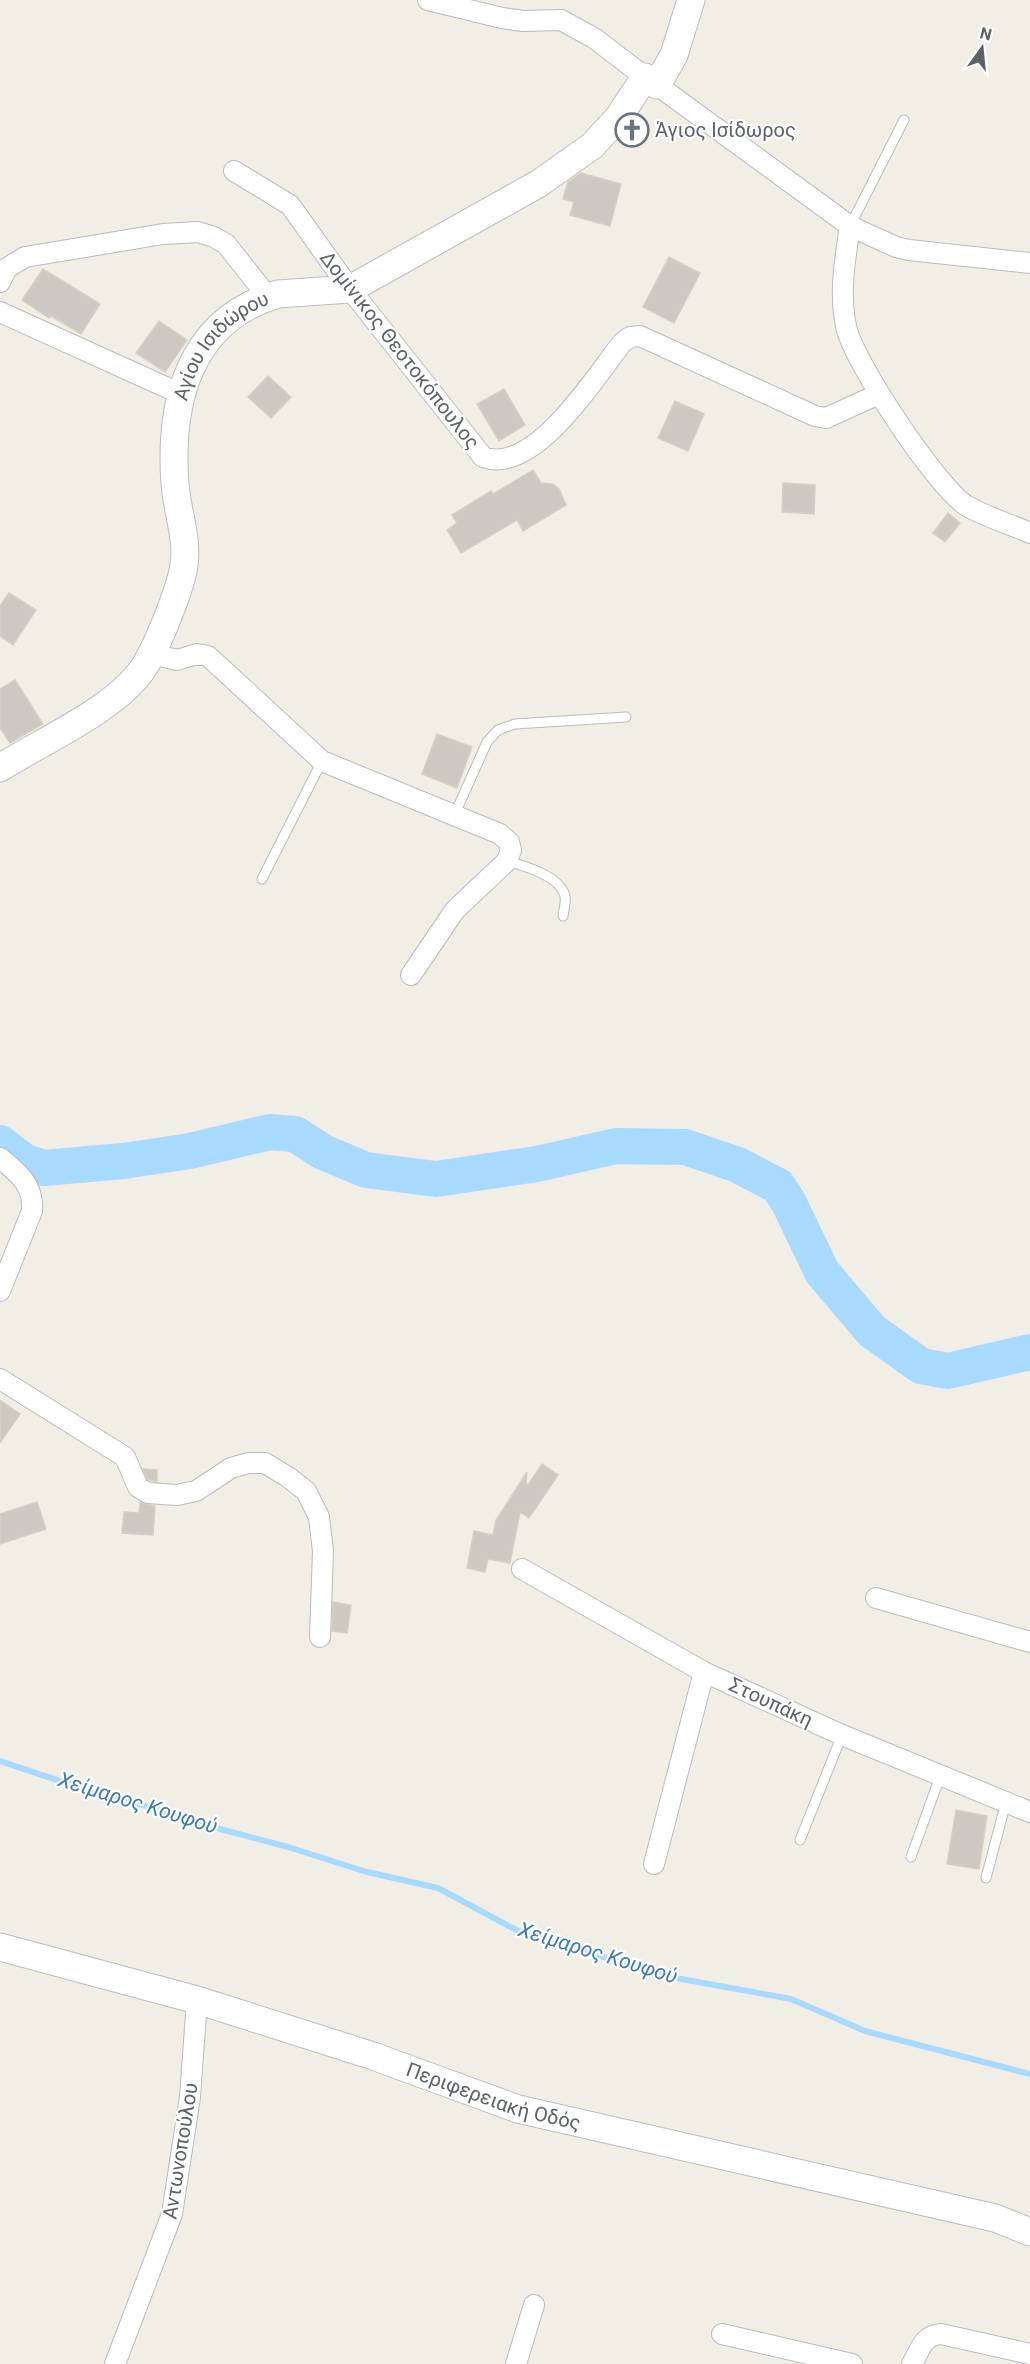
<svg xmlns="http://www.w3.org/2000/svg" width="1030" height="2364" viewBox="0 0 1030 2364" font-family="Roboto,sans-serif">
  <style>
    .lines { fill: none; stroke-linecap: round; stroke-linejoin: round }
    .stream { stroke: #a8d9ff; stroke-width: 6 }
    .river { stroke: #a8d9ff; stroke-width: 36 }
    .building { fill: #ccc9c3; stroke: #d6d0c4; stroke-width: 1.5 }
    .lane-casing { stroke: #b8bcc0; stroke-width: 11 }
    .street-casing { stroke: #b8bcc0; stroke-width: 22 }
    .secondary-casing { stroke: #b9bdc2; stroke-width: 29 }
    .lane { stroke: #fff; stroke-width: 9 }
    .street { stroke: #fff; stroke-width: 20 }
    .secondary { stroke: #fff; stroke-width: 27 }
    .labels { text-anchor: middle; stroke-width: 4.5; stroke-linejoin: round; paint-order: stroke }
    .worship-label { font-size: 20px; fill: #5b616d; stroke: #fff; text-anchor: start }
    .street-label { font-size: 20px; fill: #5d6267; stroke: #fff }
    .water-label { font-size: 21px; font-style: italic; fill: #3b78ba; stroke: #fff }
  </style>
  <rect width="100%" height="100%" fill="#f1eee6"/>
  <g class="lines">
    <!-- stream -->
    <path class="stream" d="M0,1761L99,1794L162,1810L205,1825L288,1847L367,1872L438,1888L520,1932L562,1947L608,1958L654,1974L791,1999L865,2031L1030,2074"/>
    <!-- river -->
    <path class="river" d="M0,1143L25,1162L44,1168L123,1161L190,1151L270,1132L295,1134L323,1152L366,1170L436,1179L537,1164L616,1146L685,1147L738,1165L778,1186L789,1203L822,1272L872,1331L921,1366L948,1371L1030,1352"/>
  </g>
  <!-- building -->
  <path class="building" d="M581,173L621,184L610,226L570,215L574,202L563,199L568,182Z
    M669,257L700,273L674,323L643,307Z
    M43,269L100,304L81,334L51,316L49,318L22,300Z
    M159,321L187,340L165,372L136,353Z
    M268,376L291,397L271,418L248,397Z
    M504,389L525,425L499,441L477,404Z
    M675,401L704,414L688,451L658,438Z
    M533,470L541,483L553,484L559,489L566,505L523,531L517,520L461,553L447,530L457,523L452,515L491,491L493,494Z
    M783,483L815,485L814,514L782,512Z
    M948,513L960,523L945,542L933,533Z
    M9,593L36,610L13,645L0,636V606Z
    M15,680L43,724L10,743L0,728V689Z
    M437,734L472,747L457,788L422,774Z
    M0,1400L20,1414L0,1443Z
    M542,1464L558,1475L529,1518L520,1512L510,1563L488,1559L485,1572L467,1568L474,1531L493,1535L496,1520L527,1472L526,1483L528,1485Z
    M143,1469L157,1470V1482L147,1479Z
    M37,1502L46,1529L0,1544V1514Z
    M140,1502L155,1506L153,1535L122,1533L124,1512L139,1513Z
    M333,1602L351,1605L347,1633L332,1631Z
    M956,1810L987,1816L979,1869L947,1864Z"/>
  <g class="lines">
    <!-- lane casing -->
    <g class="lane-casing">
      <path id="lane" d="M850,226L904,120
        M454,816L487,742L498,730L515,724L626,717
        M507,861C525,866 560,876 565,896C566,901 564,910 563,916
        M262,879L322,761
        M800,1840L842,1735
        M911,1857L941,1774
        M986,1878L1006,1802"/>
    </g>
    <!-- street casing -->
    <g class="street-casing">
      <path id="street" d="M428,0L502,18L523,21L561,20L594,38L645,77
        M657,85L850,226C845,259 839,293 846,326C852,360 938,489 967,506C986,517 1010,524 1030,533
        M234,171L290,205L350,289L483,457C534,476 595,377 622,343L630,337L640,336L815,416L826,418L879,394
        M850,226L896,247L909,250L1030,263
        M0,282L7,268L25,257L163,234L198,232L214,237L226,244L268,297
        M0,312L181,394
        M152,654L177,660L197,654L208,656L322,761L500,834L509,842L511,850L507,861L455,910L411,975
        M0,1158C19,1174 34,1185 32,1211L0,1291
        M0,1379L125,1457L138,1487L148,1493L177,1495L196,1491L231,1468L248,1463H265L288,1477L306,1491L319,1517L323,1551L320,1637
        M522,1569L704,1672L842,1735L1030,1812
        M876,1598L1030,1642
        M654,1864L704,1672
        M722,2334L852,2364
        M115,2364L172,2214L190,2097L197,2000
        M516,2364L534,2305
        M912,2364C920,2350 923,2335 941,2334L1030,2354"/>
    </g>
    <!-- secondary casing -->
    <g class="secondary-casing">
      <g id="secondary">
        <path id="s1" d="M0,768C42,741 118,708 144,667C157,647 181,588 184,565C188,539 177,511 175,484C169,402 189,320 278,294L350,289L538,184L592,146L618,118L645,77L657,85L674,55L691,0"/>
        <path id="s2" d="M0,1947L197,2000L373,2056L518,2109L995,2218L1030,2232"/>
      </g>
    </g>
    <!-- lane -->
    <use href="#lane" class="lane"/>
    <!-- street -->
    <use href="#street" class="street"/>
    <!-- secondary -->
    <use href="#secondary" class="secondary"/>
  </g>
  <!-- icons -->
  <defs>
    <g id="church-ring" transform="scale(1.725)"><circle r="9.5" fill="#fff" stroke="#6b7280" stroke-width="1.5"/><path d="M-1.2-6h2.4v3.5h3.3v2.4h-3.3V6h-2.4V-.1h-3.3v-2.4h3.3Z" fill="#6b7280"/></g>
  </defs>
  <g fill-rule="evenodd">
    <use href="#church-ring" x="632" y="130"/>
  </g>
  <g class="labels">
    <!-- worship labels -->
    <g class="worship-label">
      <text x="655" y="137">Άγιος Ισίδωρος</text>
    </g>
    <!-- street labels -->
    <g class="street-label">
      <text transform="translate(400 350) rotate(52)" y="7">Δομίνικος Θεοτοκόπουλος</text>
      <text dy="7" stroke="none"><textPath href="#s1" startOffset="524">Αγίου Ισιδώρου</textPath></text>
      <text transform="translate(771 1702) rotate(25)" y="7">Στουπάκη</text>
      <text dy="7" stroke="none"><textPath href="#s2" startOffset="516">Περιφερειακή Οδός</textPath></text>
      <text transform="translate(180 2151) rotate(-81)" y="7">Αντωνοπούλου</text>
    </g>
    <!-- water labels -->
    <g class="water-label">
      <text transform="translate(138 1803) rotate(17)" y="7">Χείμαρος Κουφού</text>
      <text transform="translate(598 1953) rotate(17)" y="7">Χείμαρος Κουφού</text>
    </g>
  </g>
  <!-- north arrow -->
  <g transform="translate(982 48) rotate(15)" stroke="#ffffff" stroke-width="4.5" paint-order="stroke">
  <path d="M0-4.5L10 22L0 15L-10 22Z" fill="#5d6267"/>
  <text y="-9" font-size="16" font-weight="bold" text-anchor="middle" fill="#5d6267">N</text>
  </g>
</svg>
